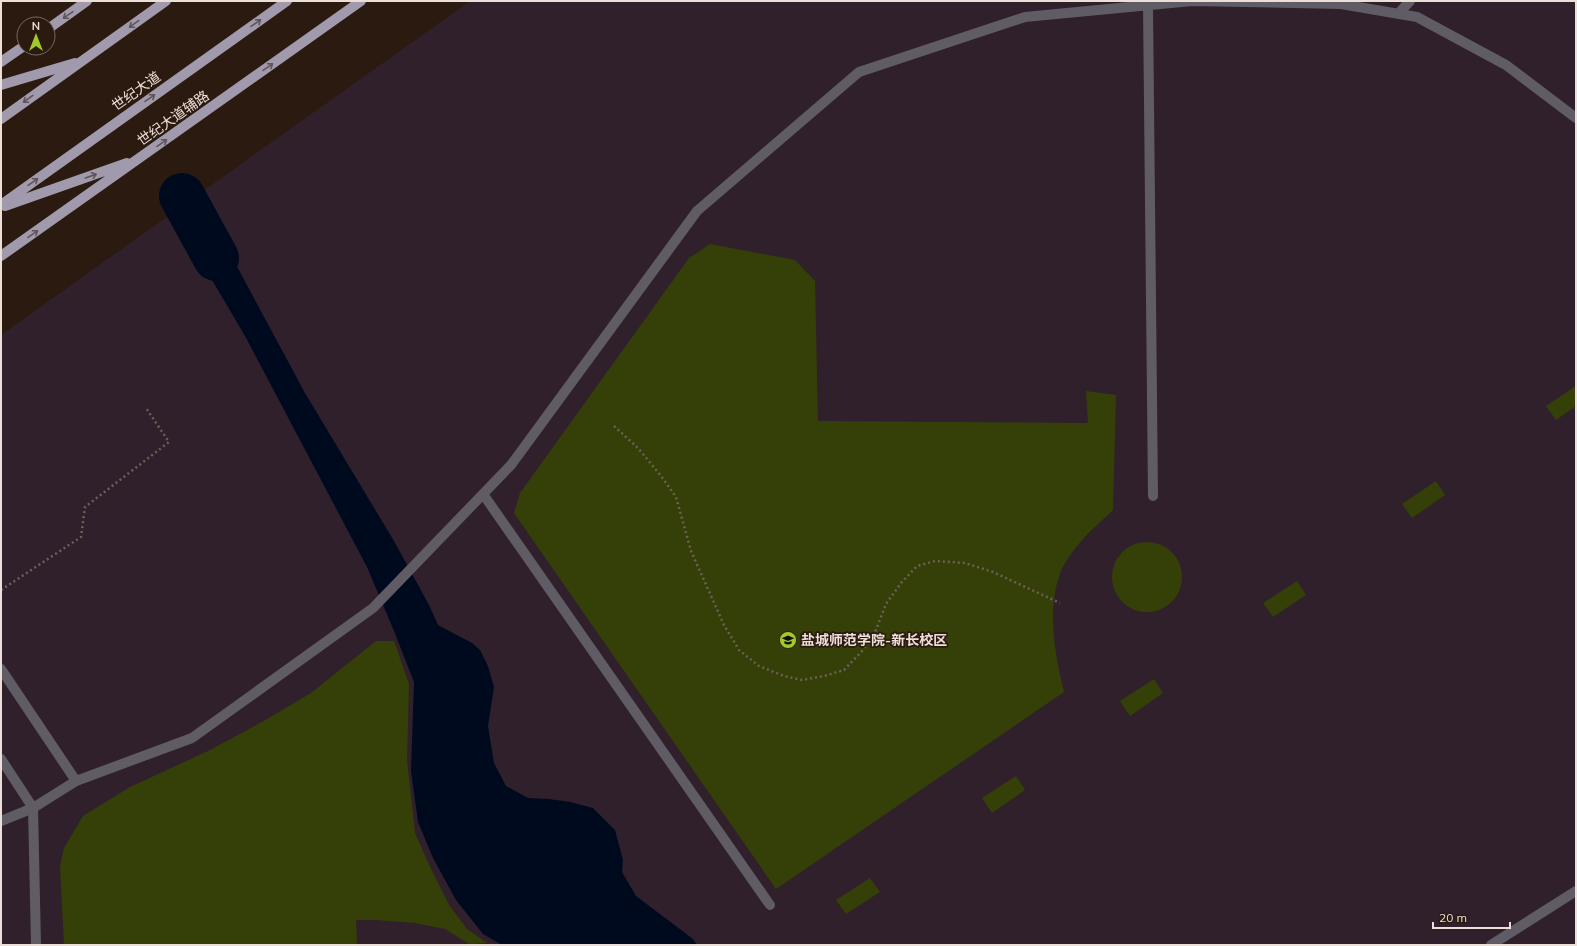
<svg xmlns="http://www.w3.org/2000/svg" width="1577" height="946" viewBox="0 0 1577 946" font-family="Mulish,'Noto Sans SC',sans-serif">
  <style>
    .education { fill: #30202b }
    .green { fill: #344007 }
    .water { fill: #000a1e }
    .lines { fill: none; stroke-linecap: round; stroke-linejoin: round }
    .river { stroke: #000a1e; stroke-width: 46 }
    .path { stroke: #6f5f56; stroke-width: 2.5; stroke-dasharray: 2 3; stroke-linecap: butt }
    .minor { stroke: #5f5c65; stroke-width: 10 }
    .major { stroke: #a19aad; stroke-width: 10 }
    .oneway { stroke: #605457 }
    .labels { text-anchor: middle; stroke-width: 3.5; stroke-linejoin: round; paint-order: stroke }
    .street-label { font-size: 14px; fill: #ecdfd8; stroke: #2b1a10 }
    .poi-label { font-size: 14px; font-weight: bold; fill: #ecdfd8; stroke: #2b1a10; text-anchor: start }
  </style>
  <rect width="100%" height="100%" fill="#2b1a10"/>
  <!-- education -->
  <path class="education" d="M470,1H1576V945H1V335Z"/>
  <!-- green -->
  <path class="green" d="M710,244L795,260L815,281L818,421L1088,423L1086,391L1116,395L1113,510C1102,521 1088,532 1078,545C1072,552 1065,562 1061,571C1046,610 1055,653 1064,692L776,889L514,513L520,493L689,258Z
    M1576,386V406L1556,420L1546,406Z
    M1436,481L1445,495L1412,518L1402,504Z
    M1112 577a35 35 0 1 1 70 0a35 35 0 1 1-70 0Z
    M1297,581L1306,595L1273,617L1263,603Z
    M376,641H394L409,684L407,760L415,833L430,867L449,905L467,929L487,943L469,944L445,929L415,923L376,920H356L357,945H64L60,867L64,848L83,816L130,787L208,751L262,722L311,693Z
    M1154,679L1163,693L1130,716L1120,701Z
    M1016,776L1025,790L992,813L982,798Z
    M870,878L880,892L846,914L836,900Z"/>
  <!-- water -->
  <path class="water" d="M198,194L305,393L394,541L429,605L438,625L472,643L480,650L488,666L494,687L488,726L494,763L506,786L528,798L549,799L570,802L593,808L615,830L623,860L622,872L636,896L693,939L697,945H502L483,934L456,900L433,858L418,822L411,771L414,682L394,631L367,567L245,336L172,212Z"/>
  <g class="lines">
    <!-- river -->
    <path class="river" d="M182,196L216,258"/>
    <!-- path -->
    <path class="path" d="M614,426L638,448L661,476L676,497L691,551L724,625L739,650L759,666L784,676L802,680L824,676L844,670L863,650L876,630L886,604L901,583L917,566L935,561L965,563L993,572L1060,603
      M1,590L81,537L85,507L169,442L146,408"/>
    <!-- minor -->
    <path class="minor" d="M1148,5L1153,496
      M1398,14L1410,1
      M483,494L770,905
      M1,669L76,781
      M1,759L33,808L36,945
      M1,821L33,808L76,781L192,738L373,608L511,465L697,211L859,72L1025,17L1192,1L1341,4L1417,17L1506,65L1576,118
      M1491,945L1576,891"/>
    <!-- major -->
    <path class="major" d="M48,29L87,1
      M1,62L24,46
      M1,85L75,63
      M1,119L166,1
      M1,205L287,1
      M5,206L127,163
      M1,256L361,1"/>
  </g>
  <!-- one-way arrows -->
  <defs><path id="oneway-shaft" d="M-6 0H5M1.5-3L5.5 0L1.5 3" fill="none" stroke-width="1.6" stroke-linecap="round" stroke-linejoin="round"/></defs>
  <g class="oneway">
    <use href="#oneway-shaft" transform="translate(68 15) rotate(145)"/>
    <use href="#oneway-shaft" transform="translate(256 23) rotate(-35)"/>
    <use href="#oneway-shaft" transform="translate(134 24) rotate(144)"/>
    <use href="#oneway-shaft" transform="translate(268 67) rotate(-35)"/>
    <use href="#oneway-shaft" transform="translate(150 98) rotate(-35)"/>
    <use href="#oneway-shaft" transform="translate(28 99) rotate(144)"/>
    <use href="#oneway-shaft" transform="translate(162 143) rotate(-35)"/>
    <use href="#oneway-shaft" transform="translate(91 176) rotate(-19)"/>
    <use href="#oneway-shaft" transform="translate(33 182) rotate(-35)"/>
    <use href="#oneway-shaft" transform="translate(33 234) rotate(-35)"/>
  </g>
  <!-- icons -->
  <defs>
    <g id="university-disc" transform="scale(0.9)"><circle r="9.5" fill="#a1c929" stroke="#2b1a10"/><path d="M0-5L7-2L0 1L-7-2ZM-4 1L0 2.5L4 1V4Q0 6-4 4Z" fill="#111"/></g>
  </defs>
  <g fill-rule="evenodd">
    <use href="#university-disc" x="788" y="640"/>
  </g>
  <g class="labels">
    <!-- street labels -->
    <g class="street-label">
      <text transform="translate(136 91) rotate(-35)" y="5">世纪大道</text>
      <text transform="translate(173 118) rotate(-35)" y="5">世纪大道辅路</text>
    </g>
    <!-- poi labels -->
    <g class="poi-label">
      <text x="801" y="645">盐城师范学院-新长校区</text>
    </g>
  </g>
  <!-- border -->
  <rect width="1577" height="946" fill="none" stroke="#ecdfd8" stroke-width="4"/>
  <!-- north arrow -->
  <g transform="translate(36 36)"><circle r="19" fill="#2b1a10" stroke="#786960"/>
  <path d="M0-3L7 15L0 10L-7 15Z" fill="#a1c929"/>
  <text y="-6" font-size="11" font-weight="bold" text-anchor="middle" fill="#ecdfd8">N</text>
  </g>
  <!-- scale -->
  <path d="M1433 922v6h77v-6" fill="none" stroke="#ecdfd8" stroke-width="2"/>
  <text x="1439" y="922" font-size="12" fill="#ecdfd8" stroke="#2b1a10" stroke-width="3" paint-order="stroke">20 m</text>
</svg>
